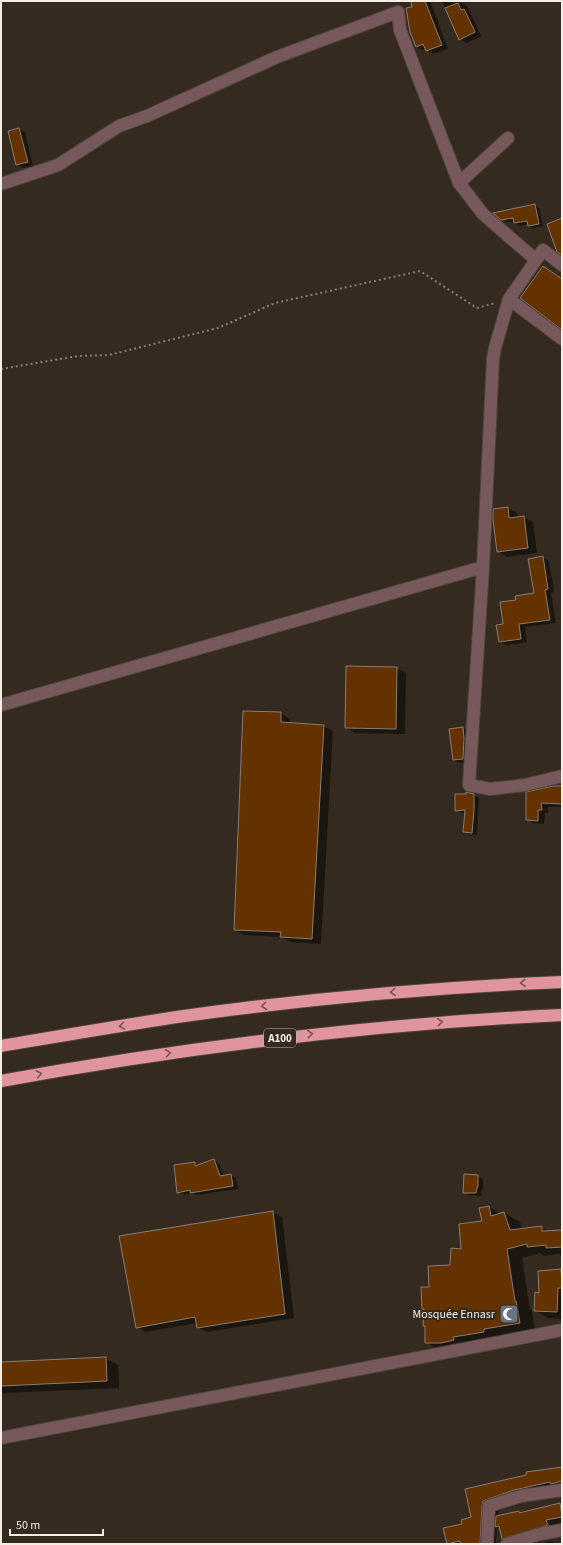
<svg xmlns="http://www.w3.org/2000/svg" width="563" height="1545" viewBox="0 0 563 1545" font-family="'Source Sans 3',sans-serif">
  <style>
    .shadow { fill: #0007 }
    .building { fill: #633200; stroke: #8b7d73 }
    .lines { fill: none; stroke-linecap: round; stroke-linejoin: round }
    .minor-casing { stroke: #4f453b; stroke-width: 14 }
    .highway-casing { stroke: #4f453b; stroke-width: 14 }
    .path { stroke: #877f75; stroke-width: 2; stroke-dasharray: 2 3; stroke-linecap: butt }
    .minor { stroke: #77595b; stroke-width: 12 }
    .highway { stroke: #df959b; stroke-width: 12 }
    .oneway { stroke: #785551 }
    .labels { text-anchor: middle; stroke-width: 4; stroke-linejoin: round; paint-order: stroke }
    .shield { fill: #342a1f; stroke: #bab2aa; stroke-width: 1 }
    .shield-label { font-size: 11px; font-weight: bold; fill: #f4ede6 }
    .poi-label { font-size: 12px; fill: #f4ede6; stroke: #342a1f; text-anchor: end }
  </style>
  <rect width="100%" height="100%" fill="#342a1f"/>
  <!-- shadow -->
  <path class="shadow" d="M412,1H430L448,49L433,54L426,49L423,50L416,47Z
    M442,1H453L454,5L460,2L467,6L481,36L467,43L460,39Z
    M19,129L25,132L33,166L23,168L17,165Z
    M535,205L539,208L543,226L534,228L529,226V224L520,226L515,223V221L507,222L502,219Z
    M508,508L517,513L518,517H523L533,522L537,553L507,557L498,551Z
    M543,557L549,561L554,592L551,593L556,623L525,627L527,642L506,645L500,642L504,625L517,601L535,594Z
    M396,668L406,673L405,734L355,733L346,728Z
    M244,712L281,713L290,719V724L324,726L333,731L321,944L291,942L281,937L244,935L235,930Z
    M463,728L469,732V762L460,763L454,760L450,730Z
    M562,787V807H548V813H545L544,824L533,823L527,819V793Z
    M474,795L479,798L477,835L469,834L464,831L465,813H462L456,810Z
    M214,1160L219,1163L224,1176L231,1175L236,1178L238,1189L196,1195L193,1193L184,1195L178,1192L195,1163L199,1166Z
    M465,1176H478L483,1179V1189H482L481,1196L469,1195L464,1192Z
    M489,1207L501,1214L504,1213L520,1222L522,1229L541,1227L549,1231H562V1256L559,1254L544,1256L540,1253L522,1258L530,1310L532,1311L535,1332L442,1352L426,1342L430,1288L451,1266L483,1222Z
    M273,1212L282,1217L294,1318L207,1332L198,1327L197,1323L146,1332L137,1327Z
    M560,1270L562,1271V1319L548,1318L535,1311L540,1294Z
    M105,1358L118,1365L119,1388L1,1393V1363Z
    M562,1467V1492L531,1499L500,1510L497,1517L518,1512L521,1514L540,1509V1508L562,1504V1535L531,1544H525L497,1527L496,1544H448L444,1529L463,1525L472,1518L466,1490Z
    M551,1541L557,1544H539Z"/>
  <!-- building -->
  <path class="building" d="M411,1H425L442,45L426,51L423,44L416,47L410,32L406,8L412,7Z
    M458,3L461,10L464,9L475,32L459,40L445,8Z
    M19,128L28,162L16,165L8,131Z
    M535,204L539,224L528,226L527,221L514,223L513,218L501,220L493,213Z
    M562,218V255L557,252L547,224Z
    M543,266L562,279V330L520,298Z
    M508,507L509,518L524,516L528,548L497,552L493,520V509Z
    M543,556L548,589L545,590L550,620L519,624L521,639L499,642L496,625L503,624L500,602L516,600L515,596L534,593L528,559Z
    M346,666L397,667L396,729L345,728Z
    M243,711L281,712V722L324,725L312,939L280,937L281,932L234,930Z
    M463,727L464,738L463,759L453,760L449,729Z
    M553,786H562V804L541,803L542,810H538V821L526,820V792Z
    M466,792L474,794V810L472,833L463,832L465,810L455,811V794H466Z
    M214,1159L220,1176L231,1174L233,1186L190,1193V1190L177,1193L174,1165L195,1162V1166Z
    M464,1174L478,1175V1187H477L476,1193H463Z
    M489,1206L491,1216L504,1212L510,1230L542,1226V1231L562,1230V1247L546,1248V1245L527,1247V1244L507,1249L515,1301H516L520,1323L484,1329V1332L453,1337L454,1340L441,1343H425V1326H423L424,1309H422L421,1287H429L428,1266L450,1265L451,1248L461,1249L459,1224L482,1221L479,1208Z
    M273,1211L285,1314L197,1328L195,1317L136,1328L119,1236Z
    M561,1269L562,1288H558L557,1312L534,1311L535,1292L539,1293L538,1271Z
    M106,1357L107,1381L1,1386V1362Z
    M562,1467V1481L551,1484L550,1482L514,1490L483,1501L482,1506L480,1544H460V1541L447,1544L443,1528L462,1524L461,1520L471,1517L465,1489L526,1475V1472Z
    M560,1503L562,1517L546,1520L548,1525L502,1539L499,1526L495,1527L496,1516L519,1511V1513Z"/>
  <g class="lines">
    <!-- minor casing -->
    <g class="minor-casing">
      <path id="minor" d="M459,183L508,138
        M1,184L58,165L119,126L147,116L277,57L398,12L400,30L459,183L483,214L536,260
        M562,265L543,250L509,299L562,339
        M483,567L493,359L495,348L509,299
        M1,705L483,567L469,785L490,789L525,785L562,776
        M1,1438L562,1330
        M487,1544L489,1506L521,1496L562,1490
        M507,1544L540,1534L562,1530"/>
    </g>
    <!-- highway casing -->
    <g class="highway-casing">
      <path id="highway" d="M1,1046C60,1036 118,1026 177,1017C305,999 433,987 562,982
        M1,1081C187,1047 373,1024 562,1015"/>
    </g>
    <!-- path -->
    <path class="path" d="M1,369L78,356L109,355L218,328L275,303L420,271L477,308L495,303"/>
    <!-- minor -->
    <use href="#minor" class="minor"/>
    <!-- highway -->
    <use href="#highway" class="highway"/>
  </g>
  <!-- one-way arrows -->
  <defs><path id="oneway-chevron" d="M-2-3.5L2.5 0L-2 3.5" fill="none" stroke-width="1.6" stroke-linecap="round" stroke-linejoin="round"/></defs>
  <g class="oneway">
    <use href="#oneway-chevron" transform="translate(523 983) rotate(177)"/>
    <use href="#oneway-chevron" transform="translate(393 992) rotate(175)"/>
    <use href="#oneway-chevron" transform="translate(264 1006) rotate(173)"/>
    <use href="#oneway-chevron" transform="translate(440 1022) rotate(-5)"/>
    <use href="#oneway-chevron" transform="translate(122 1026) rotate(171)"/>
    <use href="#oneway-chevron" transform="translate(310 1034) rotate(-5)"/>
    <use href="#oneway-chevron" transform="translate(168 1053) rotate(-8)"/>
    <use href="#oneway-chevron" transform="translate(39 1074) rotate(-10)"/>
  </g>
  <!-- icons -->
  <defs>
    <g id="mosque-square" transform="scale(1)"><rect x="-9" y="-9" width="18" height="18" rx="4" fill="#6b7280" stroke="#342a1f"/><path d="M3.5-4.9A6 6 0 1 0 3.5 4.9A5 5 0 1 1 3.5-4.9Z" fill="#fff"/></g>
  </defs>
  <g fill-rule="evenodd">
    <use href="#mosque-square" x="509" y="1314"/>
  </g>
  <g class="labels">
    <!-- shield labels -->
    <rect class="shield" x="264" y="1029" width="32" height="18" rx="3"/>
    <g class="shield-label">
      <text x="280" y="1042">A100</text>
    </g>
    <!-- poi labels -->
    <g class="poi-label">
      <text x="495" y="1318">Mosquée Ennasr</text>
    </g>
  </g>
  <!-- border -->
  <rect width="563" height="1545" fill="none" stroke="#f4ede6" stroke-width="4"/>
  <!-- scale -->
  <path d="M10 1529v6h93v-6" fill="none" stroke="#f4ede6" stroke-width="2"/>
  <text x="16" y="1529" font-size="12" fill="#f4ede6" stroke="#342a1f" stroke-width="3" paint-order="stroke">50 m</text>
</svg>
